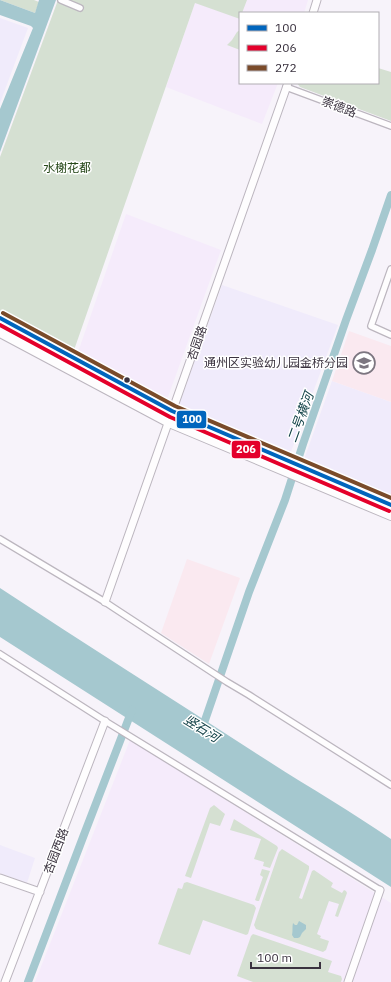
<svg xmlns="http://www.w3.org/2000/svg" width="391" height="982" viewBox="0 0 391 982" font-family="'IBM Plex Sans','Noto Sans SC',sans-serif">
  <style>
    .commercial { fill: #f0ebfb }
    .built { fill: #f5ebfb }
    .education { fill: #fae9f0 }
    .green { fill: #d5e0d2 }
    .water { fill: #a5c8cf }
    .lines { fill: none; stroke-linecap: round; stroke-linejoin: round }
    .river { stroke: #a5c8cf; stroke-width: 8 }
    .minor-casing { stroke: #bcb6bf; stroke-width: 8 }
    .tertiary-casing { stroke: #bcb6bf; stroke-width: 9 }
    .secondary-casing { stroke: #bcb6bf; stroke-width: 10 }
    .minor { stroke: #fefdfe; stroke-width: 5.5 }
    .tertiary { stroke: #fefdfe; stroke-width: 7 }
    .secondary { stroke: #fefdfe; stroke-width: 8 }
    .bus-1-casing { stroke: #fff; stroke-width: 7 }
    .bus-2-casing { stroke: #fff; stroke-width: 7 }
    .bus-3-casing { stroke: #fff; stroke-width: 7 }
    .bus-1 { stroke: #0065bd; stroke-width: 4 }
    .bus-2 { stroke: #e4002b; stroke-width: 4 }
    .bus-3 { stroke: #7a4b2a; stroke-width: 4 }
    .bus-dot { fill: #3a323f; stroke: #fff; stroke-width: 1.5 }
    .labels { text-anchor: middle; stroke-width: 3; stroke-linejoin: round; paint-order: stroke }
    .street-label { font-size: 12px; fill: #3a323f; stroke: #fff }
    .park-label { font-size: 12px; fill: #254718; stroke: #fff }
    .poi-label { font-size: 12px; fill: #3a323f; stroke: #fff; text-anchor: end }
    .water-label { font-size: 13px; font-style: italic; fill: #0b3c42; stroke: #fff }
    .line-badge { stroke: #fff; stroke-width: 1.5 }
    .badge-label { font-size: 11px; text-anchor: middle; font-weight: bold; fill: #fff }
  </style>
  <rect width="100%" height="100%" fill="#f7f3fa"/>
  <!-- commercial -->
  <path class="commercial" d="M0,18L28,28L0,103Z
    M222,285L338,325L289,457L177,411Z
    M332,381L391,402V495L389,501L302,465Z
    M0,845L35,858L27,883L0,873Z"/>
  <!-- built -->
  <path class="built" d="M196,0H308L304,13H240V83H278L262,124L166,87Z
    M126,214L221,250L168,397L152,395L77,355Z
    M130,740L391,903V982H35Z"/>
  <!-- education -->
  <path class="education" d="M349,331L391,346V402L332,381Z
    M187,559L240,578L209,664L161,633Z"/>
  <!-- green -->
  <path class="green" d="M0,0H34L39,2L35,13Z
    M58,0H247L242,13H240V19L195,3L73,353L0,314V157Z
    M240,30V50L227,45L232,40L237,32Z
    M378,68L391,72V121L300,87L297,83H378Z
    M214,805L225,814L220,826L210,823L191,878L185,876L210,808Z
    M234,819L277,846L278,848L270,868L263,866L264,862L254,859L261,839L230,830Z
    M282,849L309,866V869L299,898L302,899L312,871L314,870L333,883L331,887L342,893L344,890L346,891L347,893L338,917L335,916L339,904L329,901L317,934L321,936L320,938L329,941L326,950L323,952L256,929L254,925L279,852Z
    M262,869L270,871L259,901H257L255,900L263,877L260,875Z
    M187,882L254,905L256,908L248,934L246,935L203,920L190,955L158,944L178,888L182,889L184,883Z
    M253,934L332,961L328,972L341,976L342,979L341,982H253L237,976L251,936Z"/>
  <!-- water -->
  <path class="water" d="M0,0L35,13L39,0H56L0,152V109L33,28L31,26L0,15Z
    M0,588C88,646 177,702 265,759C307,786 350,811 391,839V887L0,637Z
    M299,921L306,925V929L302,933L300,937L298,938H294L292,935C293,930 292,927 293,923L295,925H297Z"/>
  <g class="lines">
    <!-- river -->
    <path class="river" d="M202,729L249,592L285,500L303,444L346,320L372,250L391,195
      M28,982L85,832L132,710"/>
    <!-- minor casing -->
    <g class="minor-casing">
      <path id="minor" d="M61,0L80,8
        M286,87L391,126
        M391,269L371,326L391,335
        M0,539L105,602L114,608L227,682L249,695L391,785
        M0,654L105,721L380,890"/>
    </g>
    <!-- tertiary casing -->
    <g class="tertiary-casing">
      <path id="tertiary" d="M313,13L317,0
        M105,602L288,83
        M0,878L40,892
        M5,982L105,721
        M348,982L380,890"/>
    </g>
    <!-- secondary casing -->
    <g class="secondary-casing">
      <path id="secondary" d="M0,318L172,411L391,505
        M0,333L169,423L391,516"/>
    </g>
    <!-- minor -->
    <use href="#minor" class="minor"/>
    <!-- tertiary -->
    <use href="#tertiary" class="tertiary"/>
    <!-- secondary -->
    <use href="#secondary" class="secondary"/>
    <!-- bus-1 casing -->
    <g class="bus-1-casing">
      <path id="bus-1" d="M0,318L172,411L391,505"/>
    </g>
    <!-- bus-2 casing -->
    <g class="bus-2-casing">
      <path id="bus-2" d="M0,325L170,417L389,511"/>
    </g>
    <!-- bus-3 casing -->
    <g class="bus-3-casing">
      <path id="bus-3" d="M3,313L175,406L391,498"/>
    </g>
    <!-- bus-1 -->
    <use href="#bus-1" class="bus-1"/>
    <!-- bus-2 -->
    <use href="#bus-2" class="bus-2"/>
    <!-- bus-3 -->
    <use href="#bus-3" class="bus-3"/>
  </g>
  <!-- icons -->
  <defs>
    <g id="school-ring" transform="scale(1.15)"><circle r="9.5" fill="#fff" stroke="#7c7680" stroke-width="1.5"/><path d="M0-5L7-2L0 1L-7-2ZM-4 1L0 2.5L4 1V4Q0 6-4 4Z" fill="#7c7680"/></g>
  </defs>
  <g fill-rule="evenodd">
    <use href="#school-ring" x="364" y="363"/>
  </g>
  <!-- markers -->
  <circle class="bus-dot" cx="127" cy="380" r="3.5"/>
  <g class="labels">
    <!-- street labels -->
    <g class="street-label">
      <text transform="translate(339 107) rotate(21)" y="4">崇德路</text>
      <text transform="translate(197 343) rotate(-71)" y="4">杏园路</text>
      <text transform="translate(56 851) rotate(-69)" y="4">杏园西路</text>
    </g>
    <!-- park labels -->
    <g class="park-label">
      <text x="67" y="172">水榭花都</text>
    </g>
    <!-- poi labels -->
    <g class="poi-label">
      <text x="348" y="367">通州区实验幼儿园金桥分园</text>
    </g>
    <!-- water labels -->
    <g class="water-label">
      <text transform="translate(300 417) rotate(-70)" y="5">二号横河</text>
      <text transform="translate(202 728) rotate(32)" y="5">竖石河</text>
    </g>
  </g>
  <g class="line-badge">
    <rect x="176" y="410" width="31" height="19" rx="4" fill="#0065bd"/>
    <rect x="231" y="440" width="30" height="19" rx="4" fill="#e4002b"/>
  </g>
  <g class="badge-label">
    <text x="192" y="423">100</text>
    <text x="246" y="453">206</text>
  </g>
  <!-- legend -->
  <rect x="239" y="12" width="140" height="72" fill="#ffffff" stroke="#b0adb2"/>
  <rect x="247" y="25" width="20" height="6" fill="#0065bd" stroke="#b0adb2"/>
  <text x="275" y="32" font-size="12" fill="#3a323f">100</text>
  <rect x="247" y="45" width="20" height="6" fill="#e4002b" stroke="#b0adb2"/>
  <text x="275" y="52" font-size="12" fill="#3a323f">206</text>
  <rect x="247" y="65" width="20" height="6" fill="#7a4b2a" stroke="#b0adb2"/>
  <text x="275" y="72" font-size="12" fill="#3a323f">272</text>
  <!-- scale -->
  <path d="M251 962v6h69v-6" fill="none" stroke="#3a323f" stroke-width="2"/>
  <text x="257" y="962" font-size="12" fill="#3a323f" stroke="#ffffff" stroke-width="3" paint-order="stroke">100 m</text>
</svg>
